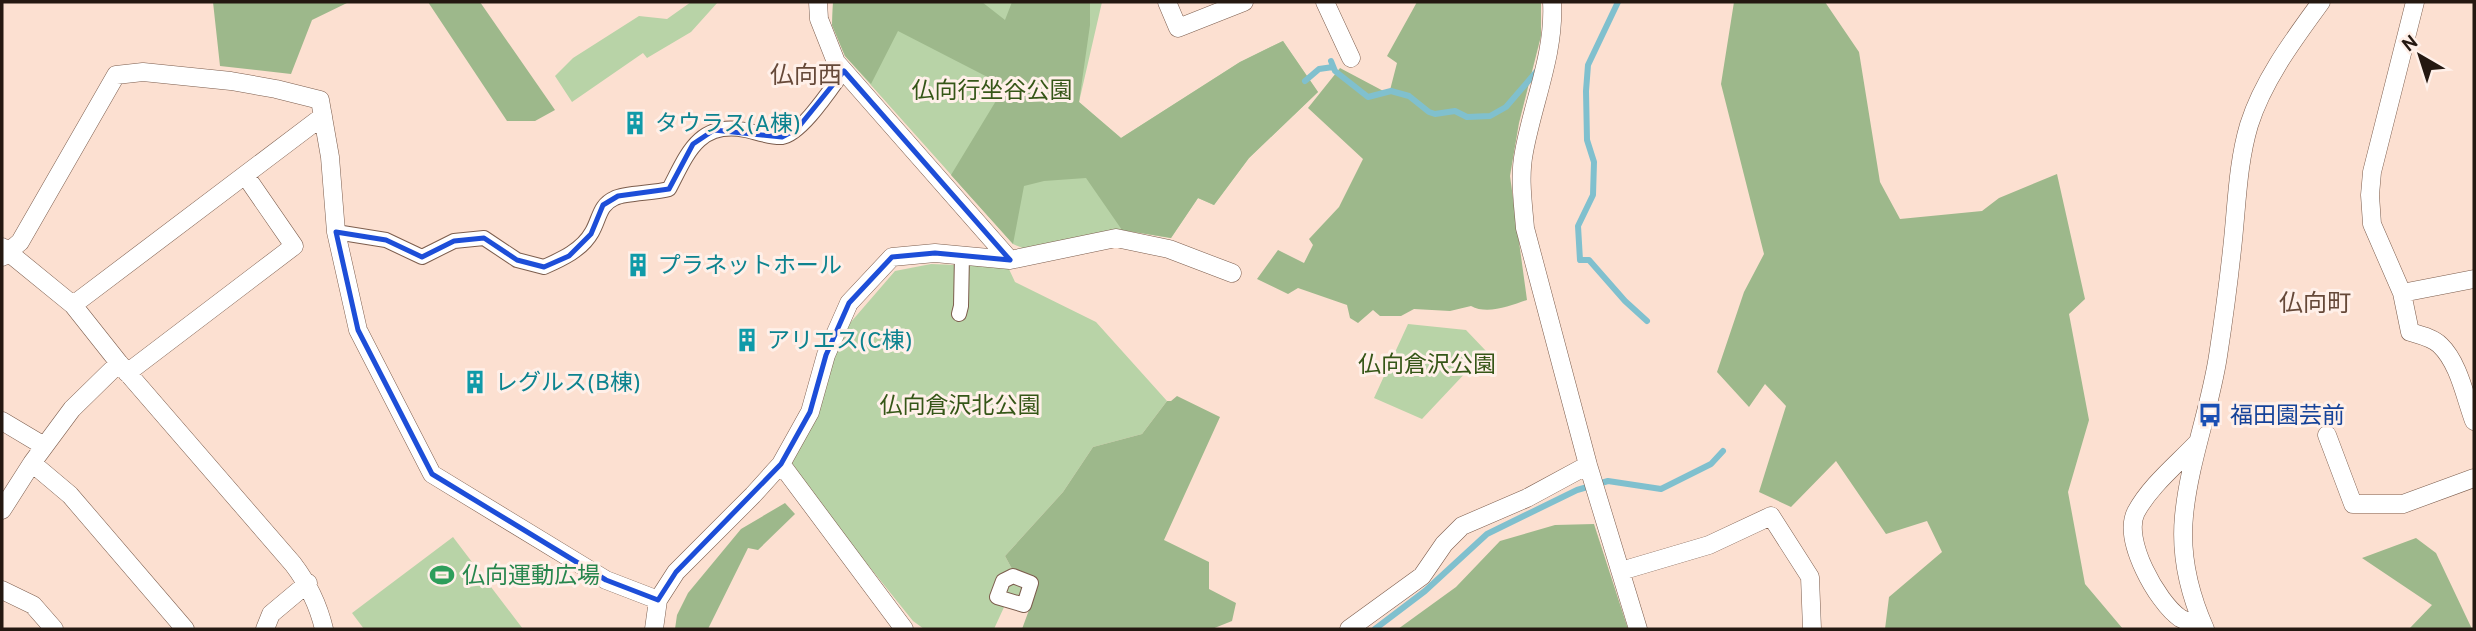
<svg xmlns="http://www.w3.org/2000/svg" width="2476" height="631" viewBox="0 0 2476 631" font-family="Overpass,'Noto Sans JP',sans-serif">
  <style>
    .green { fill: #b8d3a7 }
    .forest { fill: #9db88b }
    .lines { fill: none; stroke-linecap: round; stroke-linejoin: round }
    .stream { stroke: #80c0ce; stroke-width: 6 }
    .pedestrian-casing { stroke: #7c5d4d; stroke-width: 16 }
    .minor-casing { stroke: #7c5d4d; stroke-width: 19 }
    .pedestrian { stroke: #fff; stroke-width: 14 }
    .minor { stroke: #fff; stroke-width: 18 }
    .marked { fill: none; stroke: #1d4ed8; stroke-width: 5; stroke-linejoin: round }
    .labels { text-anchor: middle; stroke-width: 6; stroke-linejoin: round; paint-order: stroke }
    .park-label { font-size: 23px; fill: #355617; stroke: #fff0e9 }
    .culture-label { font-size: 23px; fill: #0d838f; stroke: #fff0e9; text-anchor: start }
    .transit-label { font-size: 23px; fill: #164399; stroke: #fff0e9; text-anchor: start }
    .leisure-label { font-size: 23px; fill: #27864d; stroke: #fff0e9; text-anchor: start }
    .neighbourhood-label { font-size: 24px; fill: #664939; stroke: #fff0e9 }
  </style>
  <rect width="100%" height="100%" fill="#fce0d1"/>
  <!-- green -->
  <path class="green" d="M691,2H718L691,32L647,58L643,53L572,102L555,76L573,58L639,16L667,19Z
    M833,2H1102L1079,102L1121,138L1240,62L1283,41L1318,92L1249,158L1214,205L1198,198L1171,238L1122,230L1034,253L1013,244L845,56L832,25Z
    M931,264L1008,267L1015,282L1096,322L1167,401L1142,434L1093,447L1063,492L1005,556L1012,569L1036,578L1029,610L1005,605L994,629H924L913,621L802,483L790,463L844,330L895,271Z
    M1408,324L1466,330L1486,351L1422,419L1374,398Z
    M453,537L523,629H364L352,613Z"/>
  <!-- forest -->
  <path class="forest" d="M213,2H349L312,20L291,74L220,66Z
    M428,2H480L555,110L535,121H507Z
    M833,2H982L1005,20L1012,2H1090V25L1079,102L1121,138L1240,62L1283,41L1318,92L1249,158L1214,205L1198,198L1171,238L1122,230L1086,178L1044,181L1024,186L1013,244L951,175L1005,86L898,31L871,84L845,56L832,25Z
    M1417,2H1541V36L1519,123L1510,176L1527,300C1510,306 1487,315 1471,306L1450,311L1414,309L1401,316H1380L1373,310L1358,323L1350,318L1347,305L1298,288L1288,294L1257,279L1278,250L1304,263L1313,245L1309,239L1339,207L1363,159L1308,108L1340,68L1389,94L1397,63L1387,56Z
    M1734,2H1825L1859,52L1880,182L1900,219L1982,211L1999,198L2057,174L2085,299L2069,314L2089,420L2068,492L2085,584L2123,629H1885L1889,597L1942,552L1927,521L1886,534L1836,461L1791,507L1759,492L1786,406L1765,384L1749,407L1717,372L1744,292L1764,254L1721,84Z
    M1177,396L1220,417L1164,540L1209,562V589L1236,603L1232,621L1212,629H1022L1029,610L1036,578L1012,569L1005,556L1063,492L1093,447L1142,434L1167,401H1171Z
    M785,503L795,514L758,550L748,548L708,629H675L677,615L688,593L741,529Z
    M1594,524L1628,629H1398L1456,587L1500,541L1555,525Z
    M2416,538L2436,553L2472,629H2409L2432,605L2362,558Z"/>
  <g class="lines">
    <!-- stream -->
    <path class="stream" d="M1618,2L1588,65L1586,91L1587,140L1594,162L1593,195L1578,226L1580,260H1589L1625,301L1647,321
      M1331,61L1335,71L1368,97L1391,91L1409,96L1429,112L1435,114L1455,111L1467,117L1490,116L1506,107L1537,71
      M1305,81L1319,69L1333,67
      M1375,629L1425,591L1487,534L1577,490L1608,481L1661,489L1711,464L1723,451"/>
    <!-- pedestrian casing -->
    <g class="pedestrian-casing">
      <path id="pedestrian" d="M336,232L386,240L422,257L454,241L484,238L517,260L544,267C562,259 582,250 592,232C600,218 599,205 615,198C625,193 655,193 669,189C687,155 698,121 745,130C755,132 772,138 782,137C802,134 832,87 844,71
        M959,314L961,306L962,255
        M1013,576L1031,583L1024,605L997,597L1003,581Z"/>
    </g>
    <!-- minor casing -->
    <g class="minor-casing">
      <path id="minor" d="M818,2L819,19L836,62L1010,260
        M1167,2L1178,28L1244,2
        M1325,2L1351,58
        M1552,2C1555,53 1533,102 1524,152C1519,177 1523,203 1525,228L1588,465L1638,629
        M2415,2L2372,172L2370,195L2372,224L2402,293L2410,332C2420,335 2433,338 2440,345C2459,363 2465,397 2474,421
        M2,247L73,305L119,363L293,564C309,585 318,604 324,629
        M2,257L20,242L116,75L143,72L231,81L276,89L320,100L330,157L336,232L358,330L432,474L606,580L658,600
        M2402,293L2474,279
        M73,305L323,116
        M127,373L294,246L245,175
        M2,421L44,446
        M2327,435L2353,504H2403L2474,478
        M2197,443C2176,465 2150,486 2136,512C2122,539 2157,602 2180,618C2187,622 2197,625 2205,629
        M32,463L72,409L119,363
        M781,464L904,629
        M2,510L32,463L70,495L185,629
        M1621,571L1709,545L1771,516L1810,577L1812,629
        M2,590L33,605L54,629
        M265,629L271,614L308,583
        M654,629L658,600L676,572L753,495L781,464L810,412L826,355L849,303L892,257L935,253L1010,260L1116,238L1169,249L1232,273
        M1349,629L1422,576L1444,544L1462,526L1527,498L1588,465
        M2205,629C2189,593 2180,556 2184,516C2189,462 2210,409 2218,356C2224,317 2229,279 2233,240C2237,201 2238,162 2249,125C2263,80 2294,39 2321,2"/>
    </g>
    <!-- pedestrian -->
    <use href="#pedestrian" class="pedestrian"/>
    <!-- minor -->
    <use href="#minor" class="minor"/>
  </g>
  <!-- marked area -->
  <path class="marked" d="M844,71L1010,260L935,253L892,257L849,303L826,355L810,412L781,464L676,572L658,600L606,580L432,474L358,330L336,232L386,240L422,257L454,241L484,238L517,260L544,267L569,256L591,234L603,205L618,196L669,189L693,144L714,130L782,137L797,129Z"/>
  <!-- icons -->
  <defs>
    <g id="building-bare" transform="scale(1.89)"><path d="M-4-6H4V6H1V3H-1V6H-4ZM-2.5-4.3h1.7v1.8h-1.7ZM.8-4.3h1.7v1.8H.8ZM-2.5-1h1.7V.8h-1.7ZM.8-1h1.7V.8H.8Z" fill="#0f9aa8" stroke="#fff0e9" stroke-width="2.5" paint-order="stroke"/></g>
    <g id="bus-bare" transform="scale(1.89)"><path d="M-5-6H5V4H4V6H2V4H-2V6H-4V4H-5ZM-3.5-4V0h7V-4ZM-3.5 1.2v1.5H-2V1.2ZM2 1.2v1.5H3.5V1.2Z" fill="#1a4fb4" stroke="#fff0e9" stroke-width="2.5" paint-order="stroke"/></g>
    <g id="stadium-bare" transform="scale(1.89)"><path d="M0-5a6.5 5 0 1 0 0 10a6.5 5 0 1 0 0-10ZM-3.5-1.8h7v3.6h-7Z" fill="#2e9e5b" stroke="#fff0e9" stroke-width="2.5" paint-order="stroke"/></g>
  </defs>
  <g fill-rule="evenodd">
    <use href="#building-bare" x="635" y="123"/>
    <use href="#building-bare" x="638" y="265"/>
    <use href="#building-bare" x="747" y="340"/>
    <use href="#building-bare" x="475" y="382"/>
    <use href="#bus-bare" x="2210" y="415"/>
    <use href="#stadium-bare" x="442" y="575"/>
  </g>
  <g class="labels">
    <!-- park labels -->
    <g class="park-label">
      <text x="992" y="98">仏向行坐谷公園</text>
      <text x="1427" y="372">仏向倉沢公園</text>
      <text x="960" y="413">仏向倉沢北公園</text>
    </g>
    <!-- culture labels -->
    <g class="culture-label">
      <text x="655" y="131">タウラス(A棟)</text>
      <text x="658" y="273">プラネットホール</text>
      <text x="767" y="348">アリエス(C棟)</text>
      <text x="495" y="390">レグルス(B棟)</text>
    </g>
    <!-- transit labels -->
    <g class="transit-label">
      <text x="2230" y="423">福田園芸前</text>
    </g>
    <!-- leisure labels -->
    <g class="leisure-label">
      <text x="462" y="583">仏向運動広場</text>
    </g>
    <!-- neighbourhood labels -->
    <g class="neighbourhood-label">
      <text x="806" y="83">仏向西</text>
      <text x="2315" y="311">仏向町</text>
    </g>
  </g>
  <!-- border -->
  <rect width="2476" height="631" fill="none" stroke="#241811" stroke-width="7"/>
  <!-- north arrow -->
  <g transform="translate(2420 56) rotate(321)" stroke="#fff0e9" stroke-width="5" paint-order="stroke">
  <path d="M0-5L12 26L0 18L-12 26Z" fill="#241811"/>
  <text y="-10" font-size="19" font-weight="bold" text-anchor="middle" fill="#241811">N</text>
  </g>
</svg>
